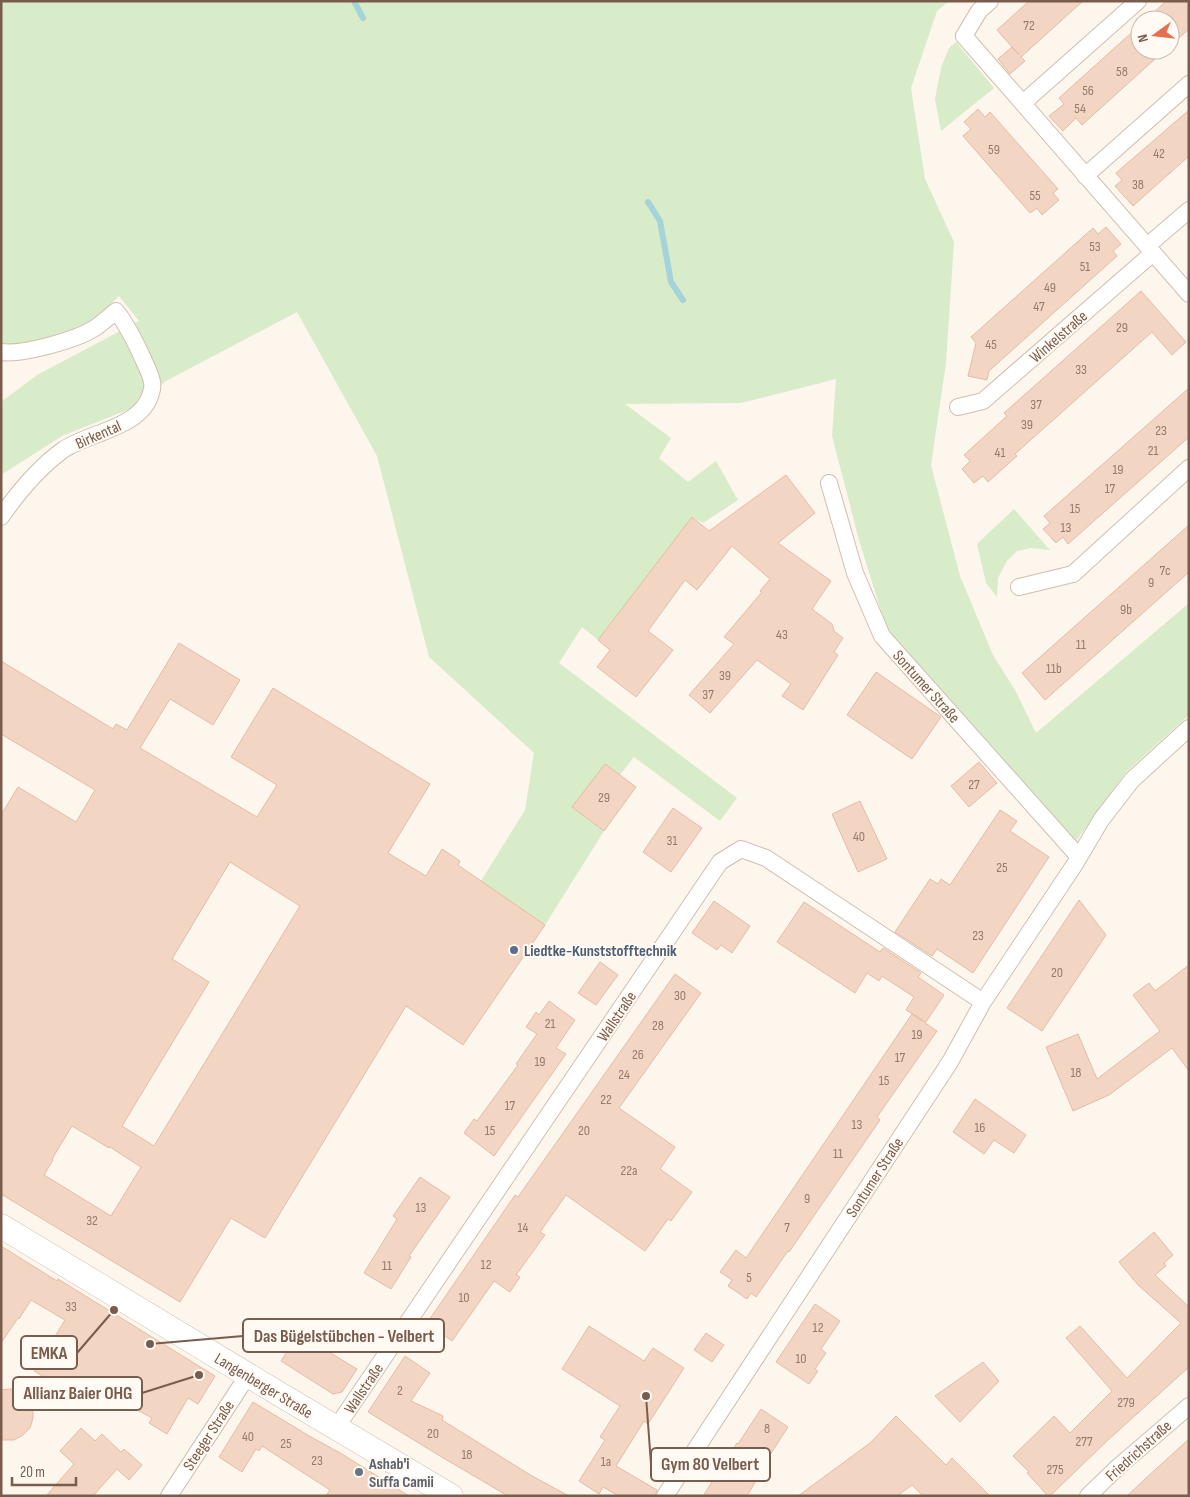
<svg xmlns="http://www.w3.org/2000/svg" width="1190" height="1497" viewBox="0 0 1190 1497" font-family="'Sofia Sans Condensed',sans-serif">
  <style>
    .green { fill: #d8ecc9 }
    .lines { fill: none; stroke-linecap: round; stroke-linejoin: round }
    .stream { stroke: #a5d3da; stroke-width: 6 }
    .building { fill: #f3d5c3; stroke: #e6bba3; fill-rule: evenodd }
    .street-casing { stroke: #d1beb0; stroke-width: 18 }
    .secondary-casing { stroke: #d6c0b0; stroke-width: 25 }
    .street { stroke: #fff; stroke-width: 16 }
    .secondary { stroke: #fff; stroke-width: 24 }
    .service-dot { fill: #5c6f8a; stroke: #fffaf3; stroke-width: 2 }
    .worship-dot { fill: #6b7280; stroke: #fffaf3; stroke-width: 2 }
    .labels { text-anchor: middle; stroke-width: 4; stroke-linejoin: round; paint-order: stroke }
    .number-label { font-size: 14px; fill: #987a6a }
    .street-label { font-size: 16px; fill: #7a5c4d; stroke: #fffaf3 }
    .service-label { font-size: 16px; font-weight: bold; fill: #4e5e75; stroke: #fffaf3; text-anchor: start }
    .worship-label { font-size: 16px; font-weight: bold; fill: #5b616d; stroke: #fffaf3; text-anchor: start }
    .leader { fill: none; stroke: #7a5c4d; stroke-width: 2 }
    .callout-dot { fill: #7a5c4d; stroke: #fffaf3; stroke-width: 2 }
    .callout { fill: #fffaf3; stroke: #7a5c4d; stroke-width: 2 }
    .callout-label { font-size: 18px; text-anchor: middle; font-weight: bold; fill: #7a5c4d }
  </style>
  <rect width="100%" height="100%" fill="#fdf6ec"/>
  <!-- green -->
  <path class="green" d="M1,1H949L937,11L911,88L925,179L954,242L946,363L931,465L960,576L993,655L1015,690L1036,733L1189,603V715L1126,772L1076,841L886,627L859,540L832,436L836,379L741,403L625,404L671,438L659,458L688,482L716,461L738,500L703,523L692,517L598,640L582,627L559,663L737,798L720,821L634,757L620,775L605,764L572,807L604,831L545,925L481,881L525,810L534,753L429,657L377,456L297,312L166,381L135,407L62,436L1,475V402L37,375L139,321L119,296L98,317L65,334L40,342L1,345Z
    M956,42L994,88L941,131L935,99L941,68L949,48Z
    M1014,509L1050,550L1030,548L1017,551L1007,561L998,578L997,597L986,583L977,544Z"/>
  <g class="lines">
    <!-- stream -->
    <path class="stream" d="M354,1L363,18
      M648,202L660,221L671,282L683,300"/>
  </g>
  <!-- building -->
  <path class="building" d="M1029,1H1083L1021,57L1025,61L1010,74L998,59L1012,47L1019,55L997,30Z
    M1166,1H1189V29L1170,46V20H1146Z
    M1140,25V50H1165L1082,125L1076,118L1063,131L1049,116L1064,104L1059,98Z
    M978,109L985,117L990,112L1058,189L1053,193L1059,200L1042,215L1037,208L1030,213L963,136L971,129L964,122Z
    M1189,110V156L1133,206L1115,186L1122,180L1116,173Z
    M1106,227L1121,244L1113,251L1117,256L989,371L987,380L968,376L976,343L971,337L1093,228L1098,234Z
    M1141,291L1186,342L1172,355L1152,332L1015,454L1017,456L988,482L983,476L974,483L962,469L970,461L964,455L1007,416L1004,413Z
    M1189,388V437L1068,544L1063,537L1056,543L1043,529L1050,523L1044,516Z
    M786,475L815,513L778,543L831,581L812,609L832,624L834,631L843,638L834,652L838,655L803,710L782,696L791,684L757,660L710,713L689,695L734,644L724,637L762,592L760,591L770,579L732,546L697,590L685,580L648,631L673,650L636,697L597,667L610,650L598,640L692,517L709,531Z
    M1189,525V572L1045,700L1022,673Z
    M179,643L240,680L213,725L170,699L140,748L257,817L277,785L231,757L273,688L430,784L388,853L426,876L442,849L460,861L458,865L545,925L463,1045L406,1006L265,1238L231,1218L180,1302L1,1194V815L18,787L76,822L95,790L1,734V661L113,729L116,724L127,730ZM230,862L300,906L154,1146L122,1126L209,982L172,959ZM72,1126L109,1148L110,1147L141,1167L111,1216L44,1175L53,1160L52,1159Z
    M876,672L941,717L912,759L847,715Z
    M979,762L997,783L969,807L951,786Z
    M605,764L636,787L604,831L572,807Z
    M860,801L887,859L858,872L832,814Z
    M673,808L702,828L671,872L643,852Z
    M1000,810L1017,821L1010,831L1049,857L973,973L937,949L932,956L895,932L930,879L938,884L941,879L950,885Z
    M1079,900L1106,935L1042,1031L1007,1008Z
    M714,901L750,926L732,953L721,945L717,950L692,933Z
    M804,902L880,952L883,948L921,973L918,977L944,995L926,1022L906,1010L914,997L882,976L879,981L867,973L855,993L777,942Z
    M600,962L618,975L596,1005L578,993Z
    M1189,965V1071L1172,1048L1109,1095L1073,1111L1046,1047L1078,1034L1097,1079L1160,1031L1133,995L1149,983L1155,991Z
    M675,974L701,993L619,1108L675,1147L660,1169L692,1192L671,1221L668,1219L645,1251L566,1195L540,1232L545,1235L516,1275L520,1277L510,1292L494,1281L452,1341L427,1323L515,1195L518,1197Z
    M549,1001L575,1020L556,1048L566,1054L494,1156L464,1133L474,1119L477,1121L518,1065L516,1064L537,1034L526,1027L536,1012L539,1015Z
    M912,1014L937,1031L877,1117L880,1120L789,1252L788,1251L756,1297L751,1293L747,1299L728,1286L732,1280L720,1272L736,1250L746,1258Z
    M975,1099L1026,1135L1014,1153L994,1140L984,1154L953,1132Z
    M420,1177L450,1197L409,1256L411,1257L391,1289L364,1273L397,1219L393,1216Z
    M1154,1232L1173,1255L1164,1263L1166,1266L1155,1275L1189,1307V1367L1108,1440L1050,1496H1048L1027,1473L1029,1472L1013,1456L1054,1416L1070,1433L1112,1391L1066,1338L1080,1326L1127,1378L1181,1323L1138,1285L1119,1262Z
    M1,1246L57,1281L58,1279L215,1376L198,1404L188,1398L167,1434L149,1423L152,1418L78,1378L70,1392L34,1371L65,1320L31,1300L19,1319L18,1318L1,1343Z
    M815,1304L840,1321L821,1349L826,1353L815,1369L818,1371L809,1384L776,1362Z
    M589,1326L644,1361L653,1348L684,1368L648,1424L644,1421L616,1466L657,1490L655,1496H619L603,1487L599,1494L579,1481L605,1440L600,1437L620,1406L562,1369Z
    M300,1331L330,1350L329,1352L357,1369L342,1392L333,1394L281,1361Z
    M706,1333L724,1345L712,1362L694,1350Z
    M405,1356L430,1373L411,1401L443,1416L442,1420L532,1476L569,1496H508L440,1456L368,1412Z
    M983,1362L999,1381L960,1422L935,1396Z
    M11,1389L26,1395L33,1408V1418L30,1428L23,1435L14,1440H1V1390Z
    M253,1402L311,1437L342,1454L409,1496H326L330,1490L262,1446L259,1451L256,1449L242,1472L219,1457Z
    M761,1409L788,1427L766,1461L767,1462L747,1496H703L737,1443L738,1444Z
    M896,1416L946,1465L952,1458L990,1496H923L912,1485L897,1496H798L870,1443Z
    M81,1428L95,1441L102,1434L121,1452L124,1449L142,1465L129,1480L117,1469L93,1496H46L74,1464L60,1451Z
    M1189,1439V1496H1127L1145,1479Z"/>
  <g class="lines">
    <!-- street casing -->
    <g class="street-casing">
      <path id="street" d="M990,1L979,11L964,36L1189,294
        M1023,103L1138,1
        M1085,176L1189,84
        M1147,246L1189,210
        M1,352C23,355 76,340 95,328C102,323 109,317 116,311C128,326 136,343 144,361C147,368 151,375 152,382C153,386 152,390 151,393C142,428 89,432 63,450C38,468 19,491 1,517
        M958,407L983,401L1153,253
        M829,483L855,573L882,636L1079,857
        M1019,587L1073,574L1189,468
        M336,1428L720,862L741,849L766,858L983,1002
        M169,1496L248,1375
        M665,1496L950,1062L983,1002L1075,864L1101,820L1132,780L1189,728
        M1088,1496L1118,1467L1189,1406"/>
    </g>
    <!-- secondary casing -->
    <g class="secondary-casing">
      <path id="secondary" d="M1,1226L271,1389L451,1496"/>
    </g>
    <!-- street -->
    <use href="#street" class="street"/>
    <!-- secondary -->
    <use href="#secondary" class="secondary"/>
  </g>
  <!-- markers -->
  <circle class="service-dot" cx="514" cy="950" r="5"/>
  <circle class="worship-dot" cx="359" cy="1472" r="5"/>
  <g class="labels">
    <!-- number labels -->
    <g class="number-label">
      <text x="1029" y="30">72</text>
      <text x="1122" y="76">58</text>
      <text x="1088" y="95">56</text>
      <text x="1080" y="113">54</text>
      <text x="994" y="154">59</text>
      <text x="1159" y="158">42</text>
      <text x="1138" y="189">38</text>
      <text x="1035" y="200">55</text>
      <text x="1095" y="251">53</text>
      <text x="1085" y="271">51</text>
      <text x="1050" y="292">49</text>
      <text x="1039" y="311">47</text>
      <text x="1122" y="332">29</text>
      <text x="991" y="349">45</text>
      <text x="1081" y="374">33</text>
      <text x="1036" y="409">37</text>
      <text x="1027" y="429">39</text>
      <text x="1161" y="435">23</text>
      <text x="1153" y="455">21</text>
      <text x="1000" y="457">41</text>
      <text x="1118" y="474">19</text>
      <text x="1110" y="493">17</text>
      <text x="1075" y="513">15</text>
      <text x="1066" y="532">13</text>
      <text x="1165" y="575">7c</text>
      <text x="1151" y="587">9</text>
      <text x="1126" y="614">9b</text>
      <text x="782" y="639">43</text>
      <text x="1081" y="649">11</text>
      <text x="1054" y="673">11b</text>
      <text x="725" y="680">39</text>
      <text x="708" y="699">37</text>
      <text x="974" y="789">27</text>
      <text x="604" y="802">29</text>
      <text x="859" y="841">40</text>
      <text x="672" y="845">31</text>
      <text x="1002" y="872">25</text>
      <text x="978" y="940">23</text>
      <text x="1057" y="977">20</text>
      <text x="680" y="1000">30</text>
      <text x="550" y="1028">21</text>
      <text x="658" y="1030">28</text>
      <text x="917" y="1039">19</text>
      <text x="638" y="1059">26</text>
      <text x="900" y="1062">17</text>
      <text x="540" y="1066">19</text>
      <text x="1076" y="1077">18</text>
      <text x="624" y="1079">24</text>
      <text x="884" y="1085">15</text>
      <text x="606" y="1104">22</text>
      <text x="510" y="1110">17</text>
      <text x="857" y="1129">13</text>
      <text x="980" y="1132">16</text>
      <text x="490" y="1135">15</text>
      <text x="584" y="1135">20</text>
      <text x="838" y="1158">11</text>
      <text x="629" y="1175">22a</text>
      <text x="807" y="1203">9</text>
      <text x="421" y="1212">13</text>
      <text x="92" y="1225">32</text>
      <text x="523" y="1232">14</text>
      <text x="787" y="1232">7</text>
      <text x="486" y="1269">12</text>
      <text x="387" y="1270">11</text>
      <text x="749" y="1282">5</text>
      <text x="464" y="1302">10</text>
      <text x="71" y="1311">33</text>
      <text x="818" y="1332">12</text>
      <text x="801" y="1363">10</text>
      <text x="400" y="1395">2</text>
      <text x="1126" y="1407">279</text>
      <text x="767" y="1433">8</text>
      <text x="433" y="1438">20</text>
      <text x="248" y="1441">40</text>
      <text x="1084" y="1446">277</text>
      <text x="286" y="1448">25</text>
      <text x="467" y="1459">18</text>
      <text x="317" y="1465">23</text>
      <text x="606" y="1466">1a</text>
      <text x="1055" y="1474">275</text>
    </g>
    <!-- street labels -->
    <g class="street-label">
      <text transform="translate(1058 336) rotate(-41)" y="6">Winkelstraße</text>
      <text transform="translate(98 434) rotate(-24)" y="6">Birkental</text>
      <text transform="translate(927 686) rotate(48)" y="6">Sontumer Straße</text>
      <text transform="translate(616 1016) rotate(-56)" y="6">Wallstraße</text>
      <text transform="translate(874 1177) rotate(-57)" y="6">Sontumer Straße</text>
      <text transform="translate(264 1385) rotate(31)" y="6">Langenberger Straße</text>
      <text transform="translate(363 1388) rotate(-56)" y="6">Wallstraße</text>
      <text transform="translate(208 1435) rotate(-57)" y="6">Steeger Straße</text>
      <text transform="translate(1138 1450) rotate(-42)" y="6">Friedrichstraße</text>
    </g>
    <!-- service labels -->
    <g class="service-label">
      <text x="524" y="956">Liedtke-Kunststofftechnik</text>
    </g>
    <!-- worship labels -->
    <g class="worship-label">
      <text x="369" y="1469">Ashab'i<tspan x="369" dy="18">Suffa Camii</tspan></text>
    </g>
  </g>
  <!-- callouts -->
  <path class="leader" d="M150 1344L243 1336M114 1310L77 1353M199 1375L142 1393M646 1396L651 1464"/>
  <g class="callout-dot">
    <circle cx="150" cy="1344" r="5"/>
    <circle cx="114" cy="1310" r="5"/>
    <circle cx="199" cy="1375" r="5"/>
    <circle cx="646" cy="1396" r="5"/>
  </g>
  <g class="callout">
    <rect x="243" y="1319" width="201" height="33" rx="5"/>
    <rect x="21" y="1336" width="56" height="33" rx="5"/>
    <rect x="13" y="1377" width="129" height="33" rx="5"/>
    <rect x="651" y="1448" width="119" height="33" rx="5"/>
  </g>
  <g class="callout-label">
    <text x="344" y="1342">Das Bügelstübchen - Velbert</text>
    <text x="49" y="1359">EMKA</text>
    <text x="78" y="1399">Allianz Baier OHG</text>
    <text x="710" y="1470">Gym 80 Velbert</text>
  </g>
  <!-- border -->
  <rect width="1190" height="1497" fill="none" stroke="#7a5c4d" stroke-width="5"/>
  <!-- north arrow -->
  <g transform="translate(1155 35) rotate(255)"><circle r="24" fill="#fffaf3" stroke="#cabbb1"/>
  <path d="M0-4L9 19L0 12L-9 19Z" fill="#e76f51"/>
  <text y="-8" font-size="14" font-weight="bold" text-anchor="middle" fill="#7a5c4d">N</text>
  </g>
  <!-- scale -->
  <path d="M12 1477v8h64v-8" fill="none" stroke="#7a5c4d" stroke-width="2.5"/>
  <text x="20" y="1477" font-size="15" fill="#7a5c4d" stroke="#fffaf3" stroke-width="4" paint-order="stroke">20 m</text>
</svg>
